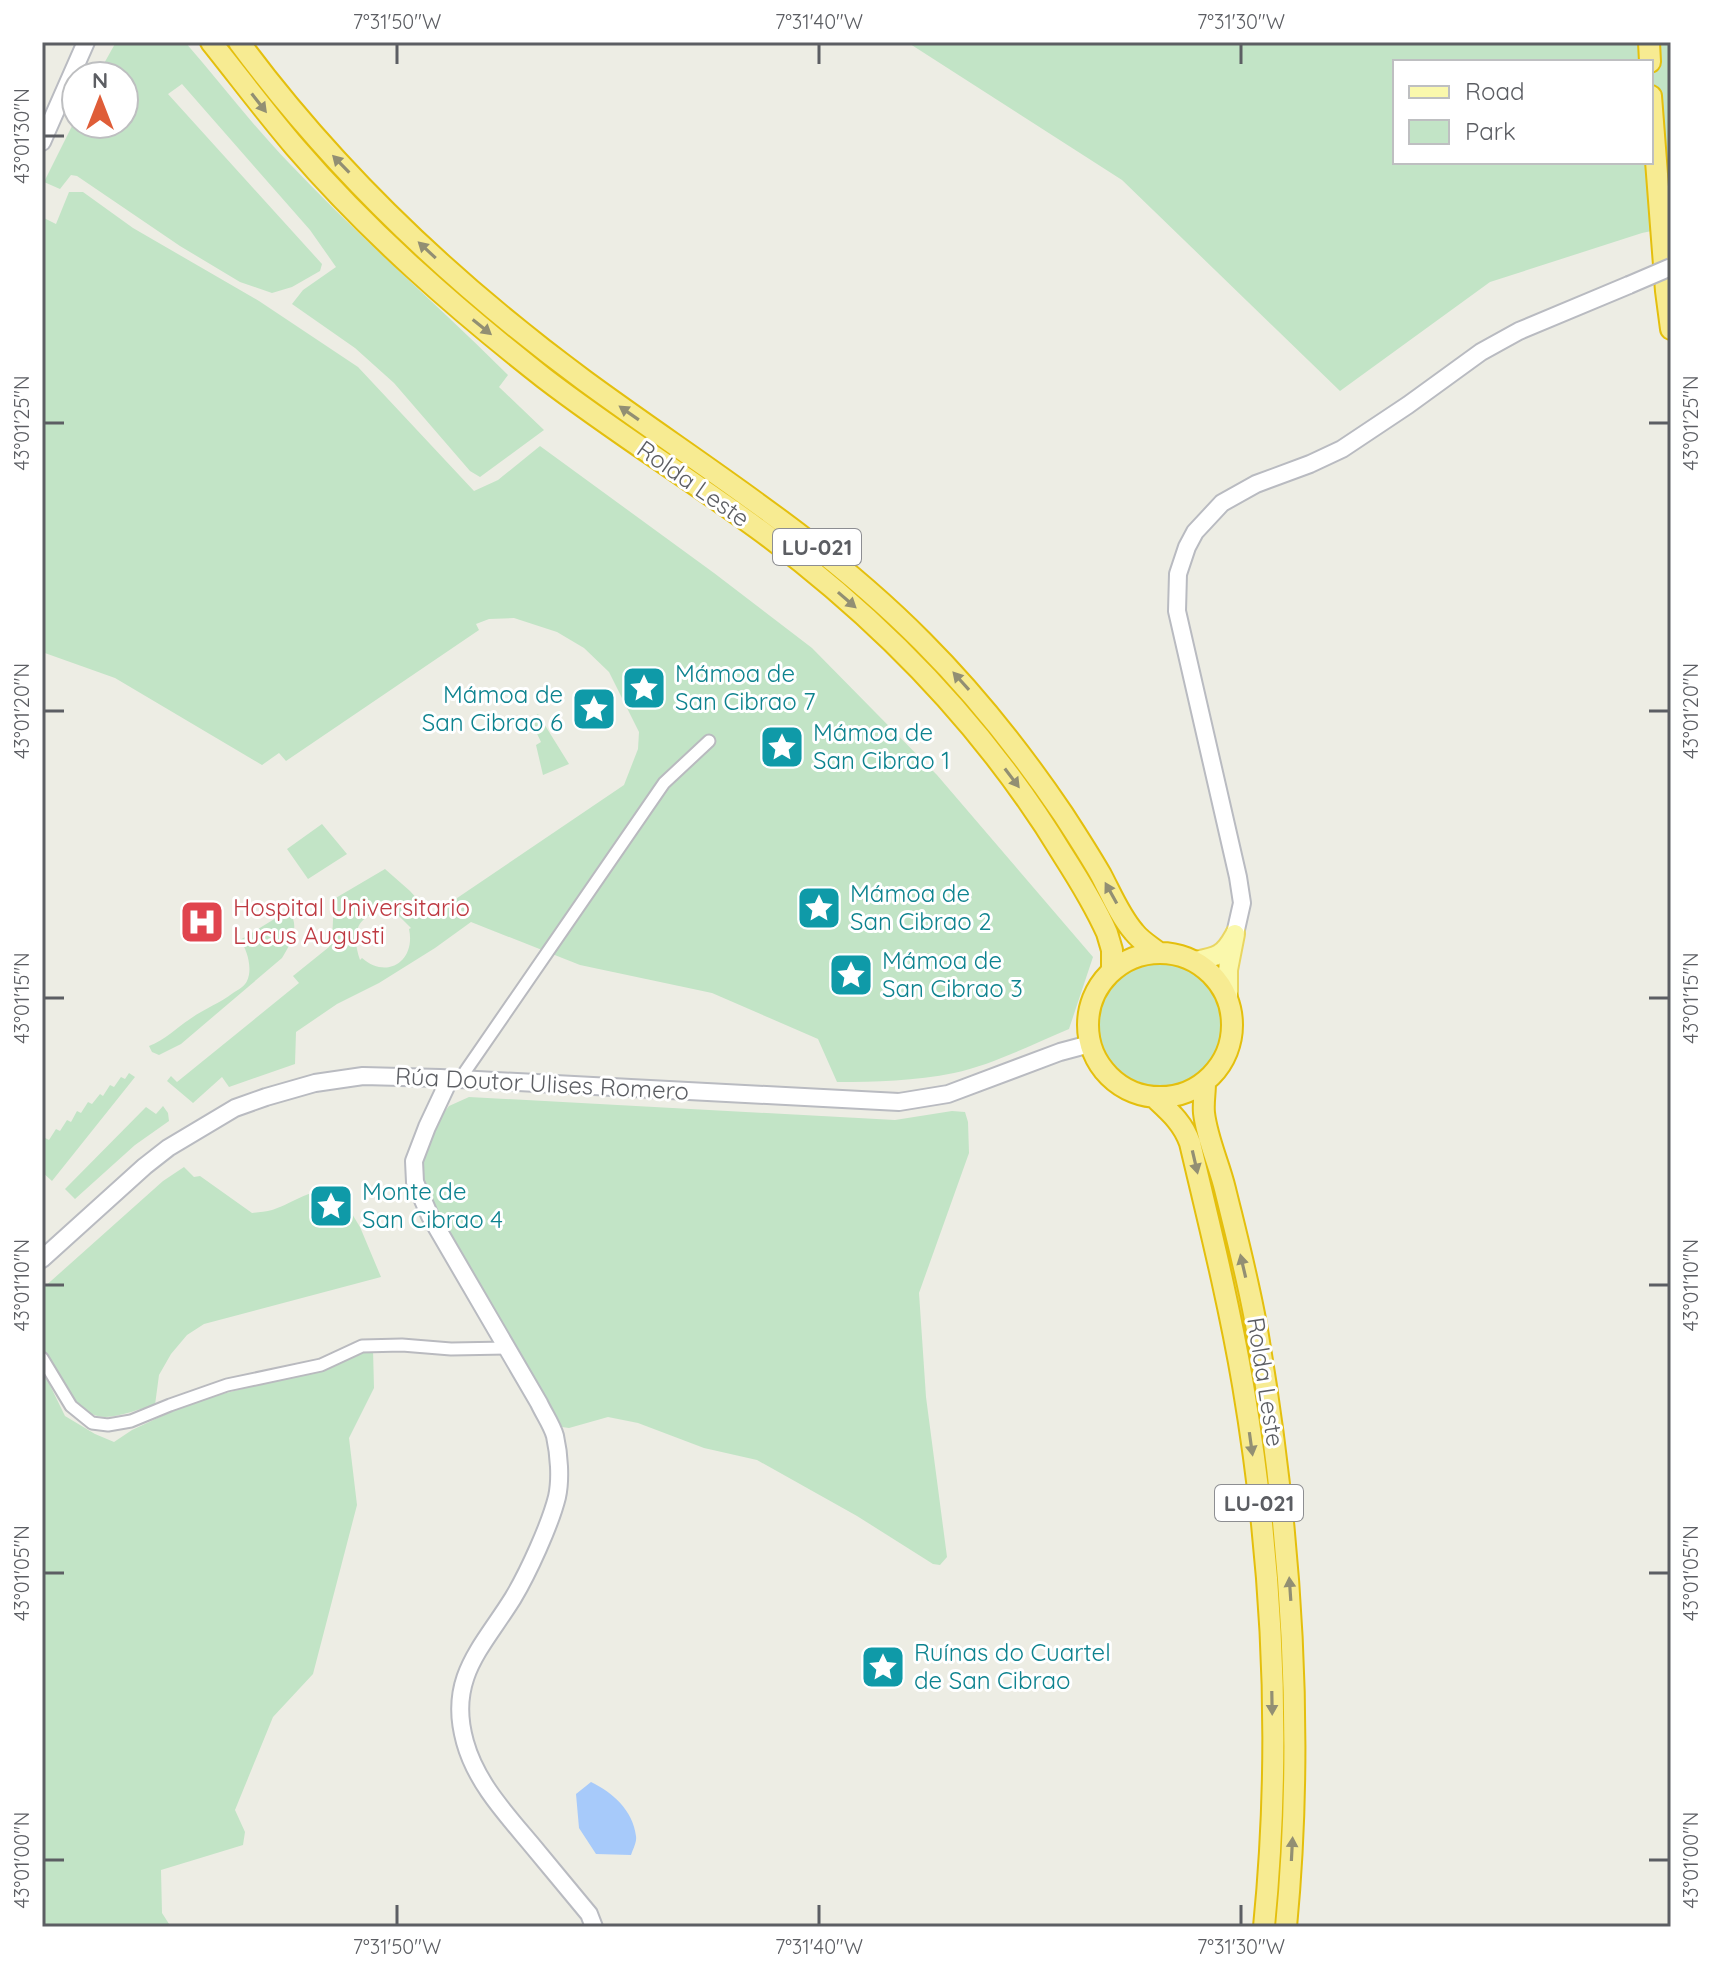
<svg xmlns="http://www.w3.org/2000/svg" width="1713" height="1969" viewBox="0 0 1713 1969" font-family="Quicksand,sans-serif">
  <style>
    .green { fill: #c2e4c6; fill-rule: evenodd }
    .water { fill: #a7cafa }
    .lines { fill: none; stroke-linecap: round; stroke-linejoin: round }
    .street-casing { stroke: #b9babf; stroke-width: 15 }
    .secondary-casing { stroke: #b9bbc1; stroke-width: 20 }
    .primary-casing { stroke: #e9d661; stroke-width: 22 }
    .highway-casing { stroke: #e4bf0d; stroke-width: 24 }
    .street { stroke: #fff; stroke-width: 11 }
    .secondary { stroke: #fff; stroke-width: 16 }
    .primary { stroke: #faf8ac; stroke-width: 18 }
    .highway { stroke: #f7eb92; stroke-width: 20 }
    .secondary-bridge-casing { stroke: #b9bbc1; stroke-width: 20; stroke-linecap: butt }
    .secondary-bridge { stroke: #fff; stroke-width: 16 }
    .oneway { fill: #928f73 }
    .ticks { fill: none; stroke: #5c5e63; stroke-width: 3 }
    .labels { text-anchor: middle; stroke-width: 6; stroke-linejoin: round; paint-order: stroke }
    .shield { fill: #fff; stroke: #8d8e92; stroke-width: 2 }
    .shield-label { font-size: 22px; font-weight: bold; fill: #5c5e63 }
    .street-label { font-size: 24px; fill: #5c5e63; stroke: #fff }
    .culture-label { font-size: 24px; fill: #0d838f; stroke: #fff; text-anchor: start }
    .health-label { font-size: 24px; fill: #be3a42; stroke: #fff; text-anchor: start }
    .neatline { fill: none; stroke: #5c5e63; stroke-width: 3 }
    .ticks-label { font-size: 20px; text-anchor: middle; fill: #5c5e63 }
  </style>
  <rect width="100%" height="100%" fill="#edede4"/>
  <!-- green -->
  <path class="green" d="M116,42H185C220,82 252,125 289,163C359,237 436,303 508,375L499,387L544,430L480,477L470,471L394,383L355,348L292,304L303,290L336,267L310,230L182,84L168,94L322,264L320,271L292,287L272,293L240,282L180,246L77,176L71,175L60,189L44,182L76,118V124H124V76H97Z
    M907,42H1671V227L1642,233L1490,282L1340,391L1122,180ZM1395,62H1651V162H1395Z
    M69,192H83L133,228L259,301L358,367L474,491L498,480L540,446L714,573L812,648L937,775L1093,957L1069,1029C1033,1044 992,1065 954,1073C915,1081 876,1082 837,1082L818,1039L712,993L580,965L471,922L435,948L379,983L337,1004L296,1032L295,1064L229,1087L222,1077L193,1103L167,1081L171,1076L177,1082L299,983L293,976L329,947L332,941L334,899L385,869L410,891L432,915L624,785L638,749L639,732L609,672L584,648L557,632L514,618L489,619L476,624L479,630L286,761L279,753L262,765L115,678L42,652V217L56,224ZM386,911L398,915L411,928L409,929C416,961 387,980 362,958L360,960C351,934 356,914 386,911Z
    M538,714L569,764L543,775L536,745L541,742L530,719Z
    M322,824L347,854L308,879L287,849Z
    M289,910C300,927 292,942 282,958L181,1044L159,1055L152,1052L149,1046C165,1040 176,1028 190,1019C204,1009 220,1003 233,993C238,990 245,986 247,981C253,969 247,949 240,940Z
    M1099 1024a62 62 0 1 1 124 0a62 62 0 1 1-124 0Z
    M129,1073L135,1077L52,1181L42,1172V1143L45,1138L49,1140L56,1129L60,1131L67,1120L71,1122L77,1111L81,1113L88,1102L92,1104L100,1094L103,1096L110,1085L114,1087L121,1077L125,1079Z
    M469,1097L895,1120L952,1111L965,1112L968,1122L969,1153L919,1293L926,1397L947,1557L940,1565L933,1564L857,1516L757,1460L704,1448L638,1423L608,1417L569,1428L555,1426L461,1261L420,1178L421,1157L436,1122L449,1106Z
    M163,1106L168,1113L169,1121L135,1145L75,1199L65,1189L146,1107L156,1114Z
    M184,1167L194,1177L200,1176L252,1213C258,1212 266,1212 272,1210C290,1205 319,1183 338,1191L360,1227L381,1277L204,1324L187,1335L171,1354L159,1375L155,1405C142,1408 119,1417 106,1417C77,1418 49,1370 43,1346C39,1330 42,1305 42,1289L163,1181Z
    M373,1349L374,1388L349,1438L357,1505L313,1674L273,1717L235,1810L245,1832L243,1845L161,1870L162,1913L171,1927H42V1369L65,1416L95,1434L114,1442L132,1430L194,1401L326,1368Z"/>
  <!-- water -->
  <path class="water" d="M591,1782C612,1792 633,1810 636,1836C637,1842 633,1849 631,1855L596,1854L579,1828L576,1794Z"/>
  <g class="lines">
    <!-- street casing -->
    <g class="street-casing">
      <path id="street" d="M460,1079L664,783L709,741
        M42,1358L71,1406L92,1423L108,1425L131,1421L170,1405L227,1385L321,1365L362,1346L402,1345L451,1349L507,1348"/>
    </g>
    <!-- secondary casing -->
    <g class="secondary-casing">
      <path id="secondary" d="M42,142L86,42
        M1235,934L1242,903L1238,877L1177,611L1178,574L1187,547L1195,532L1222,503L1256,484L1310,464L1342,449L1408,405L1481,352L1519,331L1629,285
        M450,1078L427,1127L414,1161L415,1182L430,1216L539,1403C544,1414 552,1425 555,1436C559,1454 561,1479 557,1497C550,1525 528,1573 513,1598C482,1648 447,1678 465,1742C476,1782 505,1813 531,1844C550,1867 570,1891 589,1914L594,1927
        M42,1259L145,1166L168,1148L235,1108L266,1097L315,1083L363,1076L440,1078L899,1102L948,1094L1060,1052L1090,1044"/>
    </g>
    <!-- primary casing -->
    <g class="primary-casing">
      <path id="primary" d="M1195,961C1216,957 1223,956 1234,936
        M1228,997V970L1235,934"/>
    </g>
    <!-- highway casing -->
    <g class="highway-casing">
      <path id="highway" d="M211,42C239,77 266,113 295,147C369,233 455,308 544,378C617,434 695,482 769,537C886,625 987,730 1063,855C1079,880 1095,906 1107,933L1112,950V971
        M239,42C335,172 455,285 585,381C701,466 820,538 922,641C975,694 1021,752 1063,814C1076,834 1089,854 1101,875C1111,894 1120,916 1134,932C1141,941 1150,946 1159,953
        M1649,42L1650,62
        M1651,96L1666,291L1671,329
        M1088 1025a72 72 0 1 1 144 0a72 72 0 1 1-144 0Z
        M1205,1083C1205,1093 1203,1103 1204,1113C1207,1139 1219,1164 1225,1189C1237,1238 1250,1287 1258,1336C1291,1532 1305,1729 1286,1927
        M1155,1098C1170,1112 1183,1123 1190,1143C1209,1223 1229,1303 1243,1385C1273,1563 1282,1747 1264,1927"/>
    </g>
    <!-- street -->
    <use href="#street" class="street"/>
    <!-- secondary -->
    <use href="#secondary" class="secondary"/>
    <!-- primary -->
    <use href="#primary" class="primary"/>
    <!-- highway -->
    <use href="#highway" class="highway"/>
    <!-- secondary-bridge casing -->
    <g class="secondary-bridge-casing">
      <path id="secondary-bridge" d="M1629,285L1671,267"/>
    </g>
    <!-- secondary-bridge -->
    <use href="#secondary-bridge" class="secondary-bridge"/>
  </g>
  <!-- one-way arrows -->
  <defs><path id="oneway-solid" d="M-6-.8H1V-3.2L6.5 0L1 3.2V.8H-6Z" transform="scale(2)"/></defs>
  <g class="oneway">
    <use href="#oneway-solid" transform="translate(259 103) rotate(52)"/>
    <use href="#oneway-solid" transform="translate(341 164) rotate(-134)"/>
    <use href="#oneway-solid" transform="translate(427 250) rotate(-137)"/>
    <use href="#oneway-solid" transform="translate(482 327) rotate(39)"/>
    <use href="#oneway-solid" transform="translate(629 413) rotate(-145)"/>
    <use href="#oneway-solid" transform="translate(847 600) rotate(41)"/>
    <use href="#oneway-solid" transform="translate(961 681) rotate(-132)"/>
    <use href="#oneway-solid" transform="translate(1012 778) rotate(53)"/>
    <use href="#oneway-solid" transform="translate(1111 893) rotate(-119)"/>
    <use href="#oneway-solid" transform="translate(1195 1162) rotate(77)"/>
    <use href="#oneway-solid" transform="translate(1243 1266) rotate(-103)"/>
    <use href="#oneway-solid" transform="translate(1251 1444) rotate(82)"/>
    <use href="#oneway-solid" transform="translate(1290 1589) rotate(-94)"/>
    <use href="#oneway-solid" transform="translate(1272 1703) rotate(89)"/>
    <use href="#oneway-solid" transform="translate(1292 1849) rotate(-87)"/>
  </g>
  <!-- ticks -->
  <path class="ticks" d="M397,44V64M819,44V64M1241,44V64M44,136H64M44,423H64M1649,423H1669M44,711H64M1649,711H1669M44,998H64M1649,998H1669M44,1285H64M1649,1285H1669M44,1573H64M1649,1573H1669M44,1860H64M1649,1860H1669M397,1905V1925M819,1905V1925M1241,1905V1925"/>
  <!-- icons -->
  <defs>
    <g id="sight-square" transform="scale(2.3)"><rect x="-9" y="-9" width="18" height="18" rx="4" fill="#0f9aa8" stroke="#fff"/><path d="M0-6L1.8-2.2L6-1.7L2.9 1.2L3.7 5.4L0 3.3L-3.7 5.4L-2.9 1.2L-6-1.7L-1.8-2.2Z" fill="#fff"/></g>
    <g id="hospital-square" transform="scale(2.3)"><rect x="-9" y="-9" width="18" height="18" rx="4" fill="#e0444e" stroke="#fff"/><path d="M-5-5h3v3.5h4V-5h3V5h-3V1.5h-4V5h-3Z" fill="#fff"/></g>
  </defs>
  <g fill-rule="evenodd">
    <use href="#sight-square" x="644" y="688"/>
    <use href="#sight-square" x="594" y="709"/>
    <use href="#sight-square" x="782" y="747"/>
    <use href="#sight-square" x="819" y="908"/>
    <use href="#hospital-square" x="202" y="922"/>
    <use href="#sight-square" x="851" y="975"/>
    <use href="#sight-square" x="331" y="1206"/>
    <use href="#sight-square" x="883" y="1667"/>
  </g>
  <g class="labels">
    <!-- shield labels -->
    <g class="shield">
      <rect x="773" y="529" width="88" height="36" rx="6"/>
      <rect x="1215" y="1485" width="88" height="36" rx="6"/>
    </g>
    <g class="shield-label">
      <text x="817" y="555">LU-021</text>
      <text x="1259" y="1511">LU-021</text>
    </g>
    <!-- street labels -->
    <g class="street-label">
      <text transform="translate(693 484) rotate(35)" y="8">Rolda Leste</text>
      <text transform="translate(542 1084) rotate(3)" y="8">Rúa Doutor Ulises Romero</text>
      <text transform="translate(1265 1382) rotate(81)" y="8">Rolda Leste</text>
    </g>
    <!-- culture labels -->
    <g class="culture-label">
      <text x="675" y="682">Mámoa de<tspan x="675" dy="28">San Cibrao 7</tspan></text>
      <text x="563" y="703" text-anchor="end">Mámoa de<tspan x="563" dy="28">San Cibrao 6</tspan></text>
      <text x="813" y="741">Mámoa de<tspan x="813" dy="28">San Cibrao 1</tspan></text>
      <text x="850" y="902">Mámoa de<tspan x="850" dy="28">San Cibrao 2</tspan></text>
      <text x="882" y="969">Mámoa de<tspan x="882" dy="28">San Cibrao 3</tspan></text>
      <text x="362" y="1200">Monte de<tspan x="362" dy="28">San Cibrao 4</tspan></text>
      <text x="914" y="1661">Ruínas do Cuartel<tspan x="914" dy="28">de San Cibrao</tspan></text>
    </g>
    <!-- health labels -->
    <g class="health-label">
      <text x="233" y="916">Hospital Universitario<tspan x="233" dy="28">Lucus Augusti</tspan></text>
    </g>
  </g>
  <!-- border -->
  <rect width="1713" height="1969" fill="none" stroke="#ffffff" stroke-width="88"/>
  <!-- legend -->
  <rect x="1393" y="60" width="260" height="104" fill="#ffffff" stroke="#bebfc1" stroke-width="2"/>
  <rect x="1409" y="86" width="40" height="12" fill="#faf8ac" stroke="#bebfc1" stroke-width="2"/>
  <text x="1465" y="100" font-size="24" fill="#5c5e63">Road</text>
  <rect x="1409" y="120" width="40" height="24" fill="#c2e4c6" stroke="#bebfc1" stroke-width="2"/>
  <text x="1465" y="140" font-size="24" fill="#5c5e63">Park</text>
  <!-- north arrow -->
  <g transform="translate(100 100)"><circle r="38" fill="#ffffff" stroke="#bebfc1" stroke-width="2"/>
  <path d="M0-6L14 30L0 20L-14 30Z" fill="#df5d38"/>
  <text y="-12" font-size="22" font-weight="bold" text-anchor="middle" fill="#5c5e63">N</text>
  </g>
  <rect x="44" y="44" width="1625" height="1881" class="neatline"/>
  <g class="ticks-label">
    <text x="397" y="29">7°31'50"W</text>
    <text x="819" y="29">7°31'40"W</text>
    <text x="1241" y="29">7°31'30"W</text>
    <text transform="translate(22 136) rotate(-90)" y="7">43°01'30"N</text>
    <text transform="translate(22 423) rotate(-90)" y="7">43°01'25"N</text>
    <text transform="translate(1691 423) rotate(-90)" y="7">43°01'25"N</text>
    <text transform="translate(22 711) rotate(-90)" y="7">43°01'20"N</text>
    <text transform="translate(1691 711) rotate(-90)" y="7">43°01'20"N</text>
    <text transform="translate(22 998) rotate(-90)" y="7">43°01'15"N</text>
    <text transform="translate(1691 998) rotate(-90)" y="7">43°01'15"N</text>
    <text transform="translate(22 1285) rotate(-90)" y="7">43°01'10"N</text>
    <text transform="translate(1691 1285) rotate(-90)" y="7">43°01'10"N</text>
    <text transform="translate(22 1573) rotate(-90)" y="7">43°01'05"N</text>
    <text transform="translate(1691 1573) rotate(-90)" y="7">43°01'05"N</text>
    <text transform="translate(22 1860) rotate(-90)" y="7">43°01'00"N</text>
    <text transform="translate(1691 1860) rotate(-90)" y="7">43°01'00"N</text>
    <text x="397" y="1954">7°31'50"W</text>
    <text x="819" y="1954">7°31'40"W</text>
    <text x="1241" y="1954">7°31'30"W</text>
  </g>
</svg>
